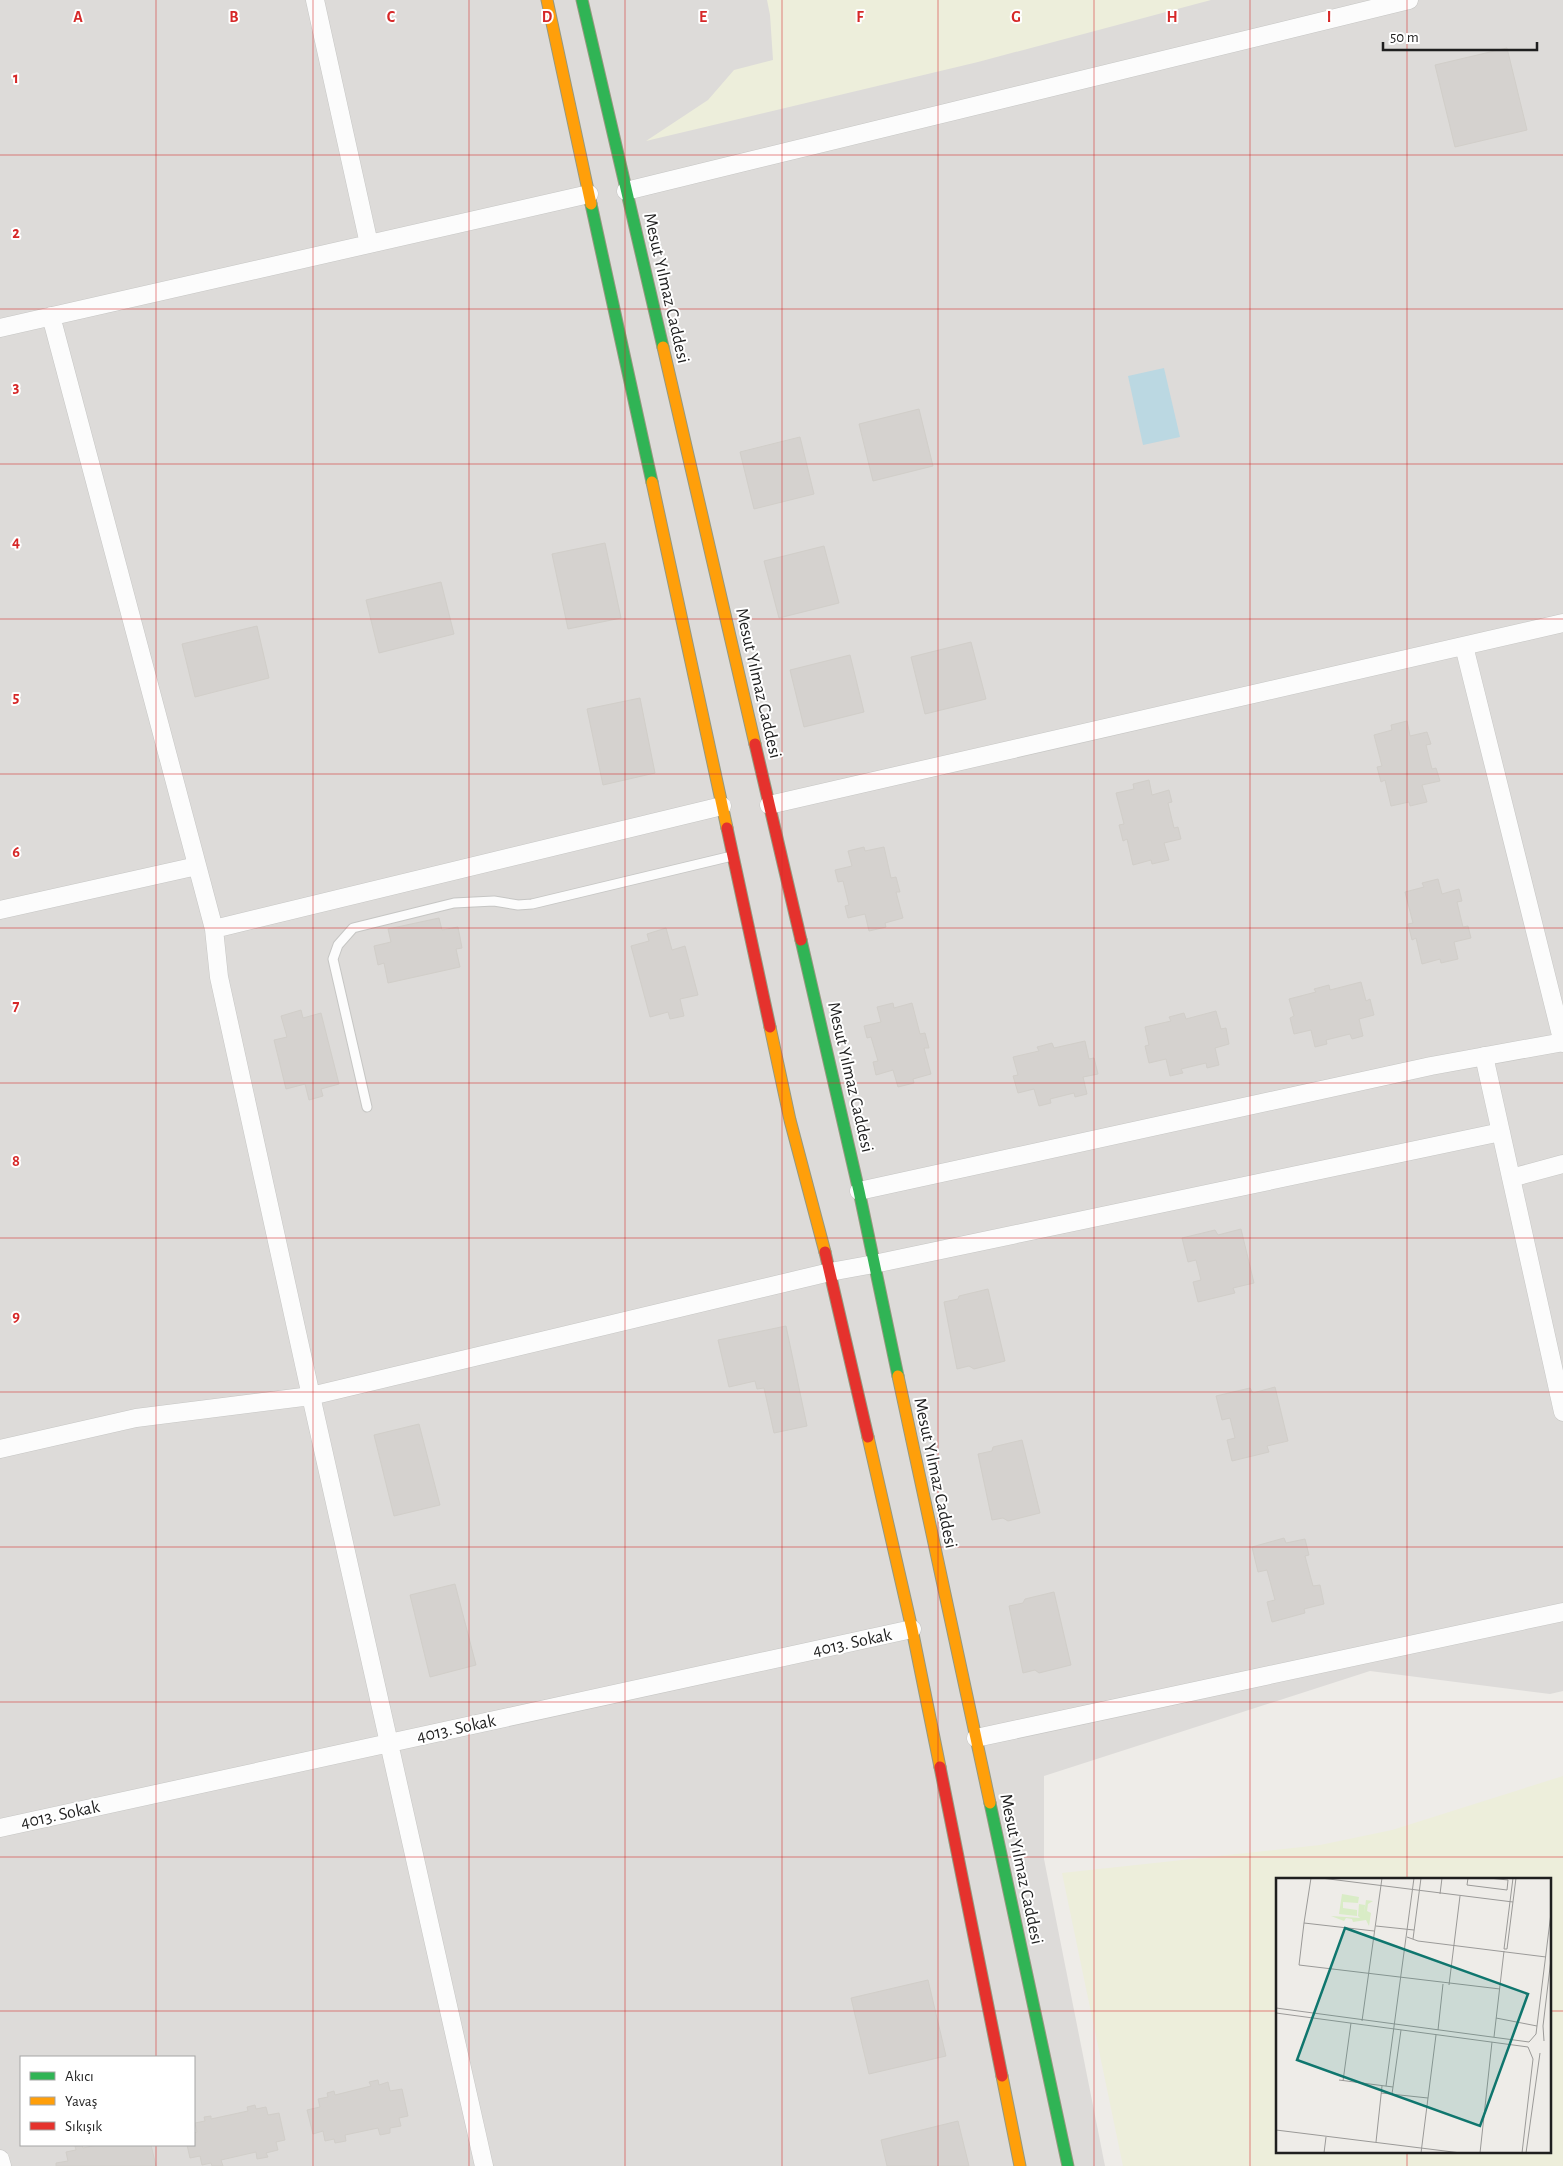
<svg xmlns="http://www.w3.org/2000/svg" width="1563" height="2166" viewBox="0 0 1563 2166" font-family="'Alegreya Sans',sans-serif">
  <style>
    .residential { fill: #dddbd9; fill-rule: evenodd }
    .farmland { fill: #edeedb; fill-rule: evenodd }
    .water { fill: #bbd8e2 }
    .building { fill: #d5d2cf; stroke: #d1cec9 }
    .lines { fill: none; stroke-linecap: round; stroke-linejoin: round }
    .lane-casing { stroke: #c6c6c4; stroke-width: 11 }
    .street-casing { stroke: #c6c6c4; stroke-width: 19 }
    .fast-casing { stroke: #95987f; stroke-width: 13 }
    .slow-casing { stroke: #95987f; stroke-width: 13 }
    .jam-casing { stroke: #95987f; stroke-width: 13 }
    .lane { stroke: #fcfcfc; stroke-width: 9 }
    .street { stroke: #fcfcfc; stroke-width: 18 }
    .fast { stroke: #30b455; stroke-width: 11 }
    .slow { stroke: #ff9f0a; stroke-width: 11 }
    .jam { stroke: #e5322d; stroke-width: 11 }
    .grid { fill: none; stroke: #d62828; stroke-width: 1; stroke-opacity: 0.55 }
    .labels { text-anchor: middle; stroke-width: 4; stroke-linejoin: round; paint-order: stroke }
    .street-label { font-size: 18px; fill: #1f1f1f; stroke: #fff }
    .inset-road { fill: none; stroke: #9b9a98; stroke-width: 1 }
    .view { fill: #0f766e; fill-opacity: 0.15; stroke: #0f766e; stroke-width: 2.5 }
    .inset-edge { fill: none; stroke: #1f1f1f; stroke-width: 2.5 }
    .grid-label { font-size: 16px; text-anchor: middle; font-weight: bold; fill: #d62828; stroke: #fff; stroke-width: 4; stroke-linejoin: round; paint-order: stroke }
  </style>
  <rect width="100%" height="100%" fill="#eeece8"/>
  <!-- residential -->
  <path class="residential" d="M0,0H1563V1691L1550,1694L1370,1671L1044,1776V1859L1105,2166H0ZM21,2057H194V2145H21Z"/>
  <!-- farmland -->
  <path class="farmland" d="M767,0H1211L978,62L646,141L708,100L734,70L773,60L770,15Z
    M1563,1776V2166H1123L1062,1873L1320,1845L1392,1830ZM1277,1880H1549V2152H1277Z"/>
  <!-- water -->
  <path class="water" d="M1164,368L1180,437L1143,445L1128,376Z"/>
  <!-- building -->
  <path class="building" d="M1507,48L1527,130L1455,147L1435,65Z
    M919,409L933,466L873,481L859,424Z
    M800,437L814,494L754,509L740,452Z
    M605,543L621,618L568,629L552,554Z
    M824,546L839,603L779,618L764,561Z
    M441,582L454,634L379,653L366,600Z
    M257,626L269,678L195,697L182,644Z
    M971,642L986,699L925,714L911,657Z
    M850,655L864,712L804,727L790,670Z
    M640,698L655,773L603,785L587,709Z
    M1407,721L1410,736L1427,732L1431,744L1426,745L1432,769L1436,768L1440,781L1422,785L1427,802L1410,806L1409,802L1391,806L1385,780L1381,782L1377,767L1382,766L1374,735L1392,730L1391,725Z
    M1149,780L1152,795L1169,790L1172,802L1168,803L1174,828L1178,827L1181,839L1164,843L1169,860L1152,864L1151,860L1133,865L1127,839L1123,841L1119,825L1124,824L1116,793L1134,789L1133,784Z
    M864,847L865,851L884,847L891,878L896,877L900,892H896L903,918L885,923L886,927L869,931L865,914L848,918L845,906L849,905L843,881L838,882L835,870L852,866L848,851Z
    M1438,879L1442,894L1459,889L1462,901L1457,902L1463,927L1468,926L1471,938L1454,942L1458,959L1441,963L1440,959L1422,964L1416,938L1412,940L1408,924L1413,923L1405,892L1424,887L1422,883Z
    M439,918L442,930L458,927L462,948L456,949L460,967L388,983L384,963L378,965L374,946L391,942L388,929Z
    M666,928L672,950L685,946L698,995L680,999L684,1016L670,1019L668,1012L650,1017L631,946L649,941L647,934Z
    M1361,982L1366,1001L1370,999L1374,1015L1359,1019L1363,1036L1352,1039L1350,1034L1326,1040L1327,1044L1315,1047L1311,1030L1294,1034L1290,1018L1294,1016L1289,999L1316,992L1314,989L1329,985L1330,990Z
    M893,1003L894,1008L912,1003L920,1034L925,1033L929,1048H924L931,1074L913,1079L914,1083L898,1087L893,1070L876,1075L873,1062L878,1061L871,1037L867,1038L864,1026L881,1022L877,1007Z
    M301,1010L303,1018L321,1013L339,1084L321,1089L323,1096L309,1100L305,1084L286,1089L274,1040L287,1037L281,1016Z
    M1216,1011L1221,1029L1226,1028L1229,1044L1215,1048L1219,1065L1207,1068L1206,1063L1181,1069L1183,1073L1170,1076L1166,1059L1149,1063L1145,1046L1149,1045L1145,1027L1171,1021L1169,1017L1184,1013L1186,1019Z
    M1085,1041L1089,1059L1094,1058L1098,1074L1083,1077L1087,1094L1075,1097L1074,1093L1050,1099L1051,1103L1039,1106L1034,1089L1018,1093L1013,1076L1018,1075L1013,1057L1039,1051L1037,1047L1052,1043L1054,1048Z
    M1241,1229L1254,1283L1233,1288L1235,1293L1198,1302L1193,1282L1201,1280L1196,1260L1188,1262L1182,1238L1215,1230L1218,1235Z
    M988,1289L1005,1361L974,1369L969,1366L957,1369L944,1302L958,1299L959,1296Z
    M786,1326L807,1426L774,1433L764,1388L757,1389L755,1381L729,1387L718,1340Z
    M1275,1387L1288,1441L1267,1446L1269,1452L1232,1461L1227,1440L1235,1438L1230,1418L1222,1420L1216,1396L1250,1388L1253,1393Z
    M419,1424L440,1505L394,1516L374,1435Z
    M1022,1440L1040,1513L1008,1521L1003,1518L992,1520L978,1454L992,1451L993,1447Z
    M1284,1538L1286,1543L1305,1539L1309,1555L1305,1556L1313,1586L1320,1585L1324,1604L1304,1609L1305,1613L1272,1622L1267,1602L1275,1600L1267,1570L1258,1572L1252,1547Z
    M455,1584L476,1665L430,1677L410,1595Z
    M1054,1592L1071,1665L1039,1673L1035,1670L1023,1673L1009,1606L1023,1603L1025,1599Z
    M928,1980L946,2056L869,2074L851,1998Z
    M378,2080L379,2085L388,2082L390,2091L402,2089L408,2116L399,2118L401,2126L390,2128V2133L380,2135L378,2128L345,2135L346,2141L335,2143L334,2139L325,2141L323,2131L313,2134L307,2110L320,2107L318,2099L328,2097L327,2093L334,2091L335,2095L371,2086L369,2082Z
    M255,2105L256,2109L266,2107L268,2115L279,2113L285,2140L276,2142L278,2150L266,2153L268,2157L257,2159L256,2152L221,2160L223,2166H212L211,2163L202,2165L200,2156L190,2158L187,2145H194V2133L197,2132L195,2123L205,2121L204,2117L211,2116V2119L248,2111L247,2107Z
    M958,2121L969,2166H887L881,2140Z
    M82,2145L83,2148L97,2145H151L156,2166H56V2163L68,2161L66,2152L76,2150L75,2146Z"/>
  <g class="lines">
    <!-- lane casing -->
    <g class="lane-casing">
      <path id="lane" d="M367,1107L333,959L338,945L353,928L454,903L494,901L518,905L532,904L732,856"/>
    </g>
    <!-- street casing -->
    <g class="street-casing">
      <path id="street" d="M315,0L369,244
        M626,191L1409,0
        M51,316L214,929L219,977L311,1396L484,2166
        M0,328L589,194
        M1464,646L1563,1043
        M769,805L1563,623
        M0,910L197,866
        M214,929L722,806
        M1484,1056L1563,1412
        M1511,1178L1563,1164
        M859,1191L1431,1066L1563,1042
        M0,1449L136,1418L311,1396L830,1272L874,1264L1501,1132
        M976,1738L1563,1612
        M0,1828L912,1629
        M0,2159L2,2166"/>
    </g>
    <!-- fast casing -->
    <g class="fast-casing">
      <path id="fast" d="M582,0L663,347
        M591,204L652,482
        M801,940L859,1191L898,1376
        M990,1803L1068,2166"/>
    </g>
    <!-- slow casing -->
    <g class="slow-casing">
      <path id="slow" d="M547,0L591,204
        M663,347L755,744
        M652,482L727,828
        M770,1027L790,1120L825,1252
        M898,1376L990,1803
        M868,1437L912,1629L940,1767
        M1002,2076L1020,2166"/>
    </g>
    <!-- jam casing -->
    <g class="jam-casing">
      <path id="jam" d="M755,744L801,940
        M727,828L770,1027
        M825,1252L868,1437
        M940,1767L1002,2076"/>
    </g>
    <!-- lane -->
    <use href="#lane" class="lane"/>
    <!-- street -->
    <use href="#street" class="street"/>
    <!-- fast -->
    <use href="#fast" class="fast"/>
    <!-- slow -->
    <use href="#slow" class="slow"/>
    <!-- jam -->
    <use href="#jam" class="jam"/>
  </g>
  <!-- grid -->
  <path class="grid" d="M156,0V2057M313,0V2166M469,0V2166M625,0V2166M782,0V2166M938,0V2166M1094,0V2166M1250,0V2166M1407,0V1880M0,155H1563M0,309H1563M0,464H1563M0,619H1563M0,774H1563M0,928H1563M0,1083H1563M0,1238H1563M0,1392H1563M0,1547H1563M0,1702H1563M0,1857H1563M0,2011H1277M1549,2011H1563M156,2145V2166M1407,2152V2166"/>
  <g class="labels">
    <!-- street labels -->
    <g class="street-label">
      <text transform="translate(667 288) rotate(77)" y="6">Mesut Yılmaz Caddesi</text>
      <text transform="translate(759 683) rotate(77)" y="6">Mesut Yılmaz Caddesi</text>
      <text transform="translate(851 1077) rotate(77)" y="6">Mesut Yılmaz Caddesi</text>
      <text transform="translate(936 1473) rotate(78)" y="6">Mesut Yılmaz Caddesi</text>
      <text transform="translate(852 1642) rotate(-12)" y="6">4013. Sokak</text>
      <text transform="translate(456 1728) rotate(-12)" y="6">4013. Sokak</text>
      <text transform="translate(60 1814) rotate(-12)" y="6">4013. Sokak</text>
      <text transform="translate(1022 1869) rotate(78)" y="6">Mesut Yılmaz Caddesi</text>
    </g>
  </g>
  <!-- overview -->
  <g transform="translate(1276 1878)">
    <rect width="275" height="275" fill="#eeece8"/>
    <path d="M66,16L83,19L82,25L67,24V30L81,32V38L63,36ZM90,22L97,23L92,26L91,33L95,35L93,48L90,42L77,44L76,41L70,40L68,43L55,38L84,40L82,38L83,26L89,27L88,36Z" fill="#d9ecc6"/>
    <path class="inset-road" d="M35,0L28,45L98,53M45,0L237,24M192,0L191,7L231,12L232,2L213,0M164,16L166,0M28,45L23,87L224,111M100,48L138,52M131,59L142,63L270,79M137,61L145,0M231,71H228L237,0M231,71L240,0M173,107L184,18M0,130L253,164L260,156L275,35M0,135L252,169L257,181L246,275M220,140L261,148M86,143L106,0M162,152L167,106M218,159L228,73M268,163L267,148L275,81M63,202L117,209M67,203L75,145M110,208L138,0M105,215L152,220M116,216L125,152M0,252L185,275M100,264L106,208M48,275L50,259M145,275L160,157M204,275L216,164M250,275L264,175"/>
    <path class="view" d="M69,50L252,116L204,248L21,182Z"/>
    <rect width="275" height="275" class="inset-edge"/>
  </g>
  <g class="grid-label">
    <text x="78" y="22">A</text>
    <text x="234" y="22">B</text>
    <text x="391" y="22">C</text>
    <text x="547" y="22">D</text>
    <text x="703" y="22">E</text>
    <text x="860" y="22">F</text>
    <text x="1016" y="22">G</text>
    <text x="1172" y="22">H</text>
    <text x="1329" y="22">I</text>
    <text x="16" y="83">1</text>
    <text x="16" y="238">2</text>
    <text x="16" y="392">3</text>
    <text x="16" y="547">4</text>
    <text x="16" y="702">5</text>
    <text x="16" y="857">6</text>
    <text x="16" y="1011">7</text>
    <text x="16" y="1166">8</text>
    <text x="16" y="1321">9</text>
  </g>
  <!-- legend -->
  <rect x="20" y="2056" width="175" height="90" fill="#ffffff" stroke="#a5a5a5"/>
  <rect x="30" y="2072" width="25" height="8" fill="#30b455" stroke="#a5a5a5"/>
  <text x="65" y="2081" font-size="15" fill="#1f1f1f">Akıcı</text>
  <rect x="30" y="2097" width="25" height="8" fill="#ff9f0a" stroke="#a5a5a5"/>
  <text x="65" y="2106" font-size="15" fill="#1f1f1f">Yavaş</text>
  <rect x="30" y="2122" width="25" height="8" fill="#e5322d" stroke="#a5a5a5"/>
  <text x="65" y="2131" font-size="15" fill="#1f1f1f">Sıkışık</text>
  <!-- scale -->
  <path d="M1383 42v8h154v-8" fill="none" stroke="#1f1f1f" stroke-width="2.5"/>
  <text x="1390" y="42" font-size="15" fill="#1f1f1f" stroke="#ffffff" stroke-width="4" paint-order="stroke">50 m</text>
</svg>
